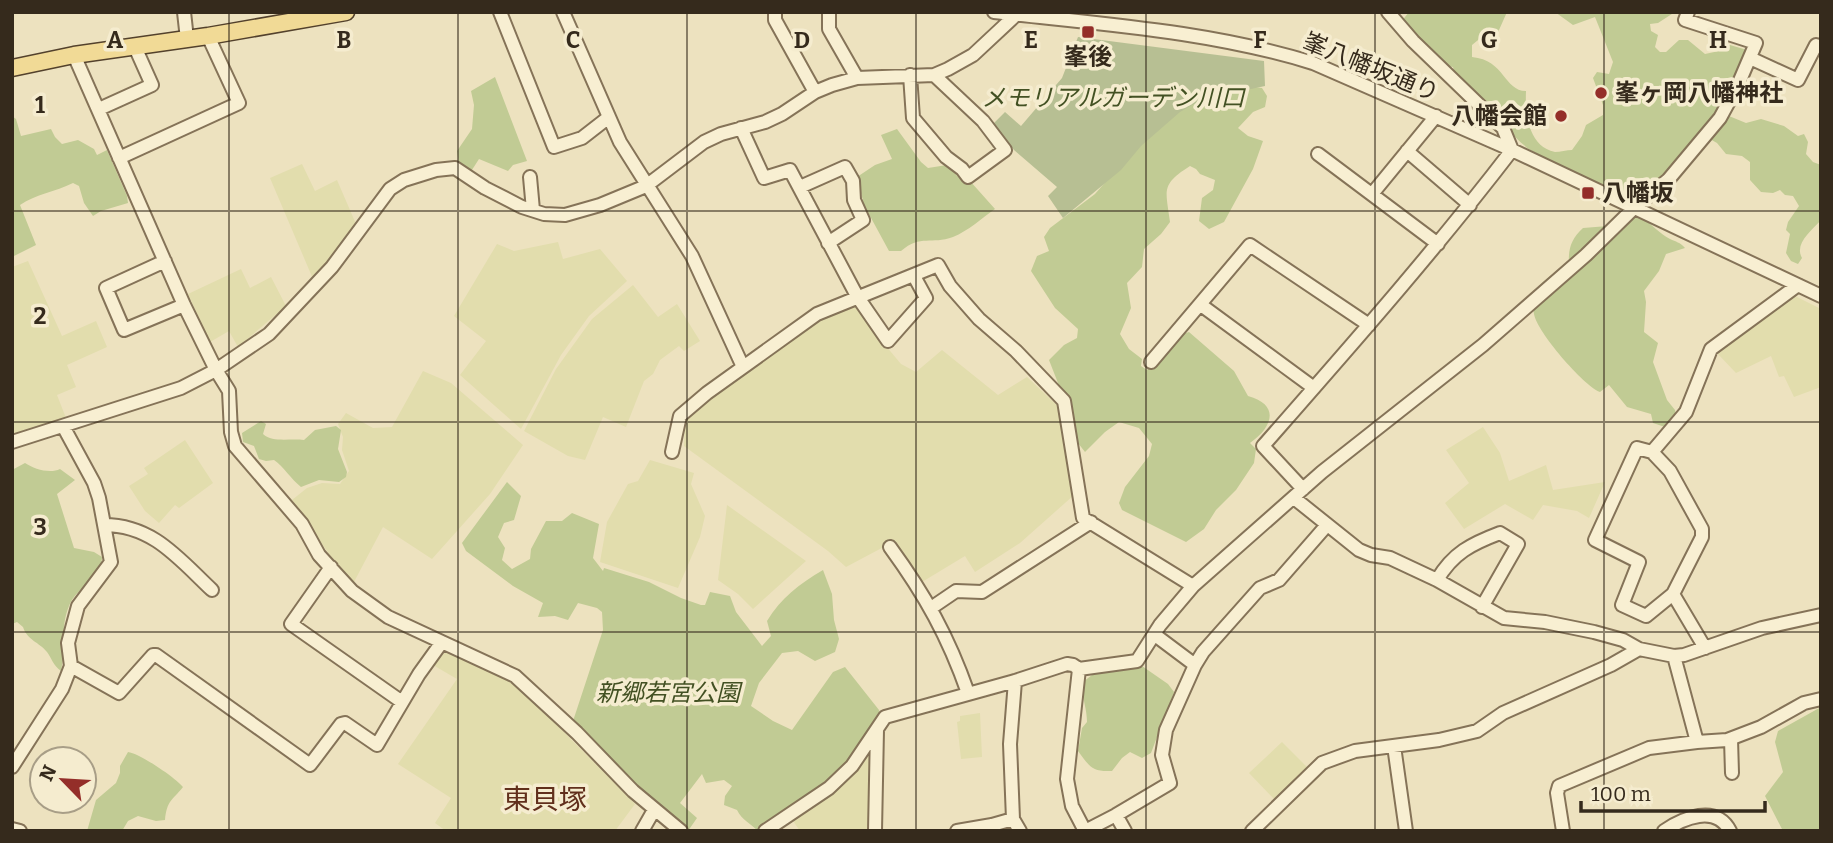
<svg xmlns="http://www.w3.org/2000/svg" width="1833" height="843" viewBox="0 0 1833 843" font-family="Bitter,'Noto Sans JP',serif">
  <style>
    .farmland { fill: #e2ddad }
    .green { fill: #c1cb94 }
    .cemetery { fill: #b7bf93 }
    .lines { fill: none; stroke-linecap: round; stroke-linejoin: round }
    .minor-casing { stroke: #857358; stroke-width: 16 }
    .major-casing { stroke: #53412c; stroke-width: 19 }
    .minor { stroke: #f8efd2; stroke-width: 12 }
    .major { stroke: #f1da96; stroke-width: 16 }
    .grid { fill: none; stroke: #352a1c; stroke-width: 2; stroke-opacity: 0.55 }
    .poi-dot { fill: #942e29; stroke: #f5eccf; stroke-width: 2.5 }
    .labels { text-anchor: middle; stroke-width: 7; stroke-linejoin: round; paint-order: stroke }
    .poi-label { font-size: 24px; font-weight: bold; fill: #352a1c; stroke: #f5eccf; text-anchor: start }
    .street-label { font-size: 24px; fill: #352a1c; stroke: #f5eccf }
    .park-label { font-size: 24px; font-style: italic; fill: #435123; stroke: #f5eccf }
    .quarter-label { font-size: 28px; fill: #612f1c; stroke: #f5eccf }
    .grid-label { font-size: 23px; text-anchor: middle; font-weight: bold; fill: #352a1c; stroke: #f5eccf; stroke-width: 7; stroke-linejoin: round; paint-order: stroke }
  </style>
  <rect width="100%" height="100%" fill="#ede2bf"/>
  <!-- farmland -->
  <path class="farmland" d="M302,164L315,191L337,180L356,224L325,267L313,279L270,178Z
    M558,242L563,259L600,249L627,281L589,316L561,355L521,429L460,375L486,341L454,316L497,244L514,251Z
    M28,261L62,336L96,321L107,347L67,365L76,387L57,395L66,418L12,435V267Z
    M241,269L250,288L271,277L286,306L238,347L229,331L210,342L188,294Z
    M633,285L658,317L677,304L700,341L684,351L679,346L660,360L653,374L644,381L626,427L603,417L585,460L568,456L524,431L556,369L592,319Z
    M1795,296L1821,309V387L1794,397L1784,376L1779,377L1771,356L1736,373L1716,352Z
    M855,304L881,340L901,364L916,372L942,350L998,395L1027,377L1062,410L1074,495L1020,543L975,572L965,556L922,582L893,542L846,567L828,551L684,446L685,421L705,401L819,319Z
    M423,371L451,383L523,445L490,494L432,559L383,527L354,582L335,563L292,500L307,488L322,483L340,484L349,471L342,450L343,437L338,424L346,413L373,428L392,427Z
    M1483,427L1500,453L1509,481L1546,465L1553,490L1605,482L1589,518L1577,511L1543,505L1533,520L1505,504L1464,529L1445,503L1469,483L1446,450Z
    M185,440L213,483L179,508L175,505L159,523L145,511L129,486L148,474L144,468Z
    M650,460L694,473L691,484L705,516L700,537L678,588L600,562L607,522L628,484L638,481Z
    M727,505L806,561L753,609L738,594L718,580Z
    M447,650L507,680L529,697L635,804L615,831H446L435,823L451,798L398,764L457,679L433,665L441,652Z
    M980,713L982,757L961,759L957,722L960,721V716Z
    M1282,742L1309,769L1275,800L1249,773Z
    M869,746L872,747V831H800L791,818Z"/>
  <!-- green -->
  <path class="green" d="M1409,12H1507L1495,39L1483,36L1472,45V57C1505,60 1504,91 1526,91C1525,113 1528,146 1555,152C1560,152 1567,150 1572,150L1582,136L1586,125L1603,115V105L1593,78L1597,72L1609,74L1613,62L1595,17L1573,25L1555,12H1675L1658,23L1650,24L1651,31L1658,35L1655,47L1660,52H1666L1679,40H1688L1705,54L1719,51L1730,45L1747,50L1722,109L1729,116L1746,123L1761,119L1784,126L1798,136L1804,134L1808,142L1806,154L1813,162L1821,165V220C1811,231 1794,244 1802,258L1798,264L1791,261L1786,253L1790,234L1786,230L1788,222L1799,206L1793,196L1785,195L1780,190L1773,193L1761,192L1750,180V162L1742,156L1726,154L1717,143L1710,139L1642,197C1611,190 1562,167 1534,152C1522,146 1515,135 1505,128C1489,118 1469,108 1458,93C1454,86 1455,75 1453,67C1426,64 1409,51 1397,27Z
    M495,77L527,161L513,165L508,171L479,159L470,173L459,164L457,151L472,129L474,105L471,91Z
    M1254,87L1262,88L1267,96L1265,107L1253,112L1238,128L1248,136L1263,141L1253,169L1224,222L1209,229L1199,221L1202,198L1213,190L1215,180L1200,174L1196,169L1190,166C1160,185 1166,190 1170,222L1161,234L1144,249L1142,267L1127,283L1131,308L1120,334L1129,349L1142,359L1141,366L1147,370L1177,336L1189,332L1234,371L1248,396C1281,405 1272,428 1250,443L1256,449L1254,463L1236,490L1216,510L1204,529L1186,542L1122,510L1119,503L1125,487L1149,456L1152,444L1139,428L1119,422L1105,432L1085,452L1078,443L1074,424L1049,360L1064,345L1077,338L1078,329L1055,308L1031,271L1037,256L1049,251L1044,237L1050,228L1095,194L1142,140L1178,111L1210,91Z
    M12,116L16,119L21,136L51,129L55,137L62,144L78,140L94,149L97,155L107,150L127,196L128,203L101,211L93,216L84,203L79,186L73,183C55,192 36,194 20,205L36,245L12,257Z
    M897,129L921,162L928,168L947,165L964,183L970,181L995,209C982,218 968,231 953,237C931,245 921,234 901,251H889L864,205L857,177L875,165L892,159L881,135Z
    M1623,213C1653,219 1648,226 1670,239C1676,242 1680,242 1685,248L1666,254L1659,271L1644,291L1646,302L1644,332L1658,343L1653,362L1667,400L1675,410L1677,420L1665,427L1653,423L1651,414L1627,407L1609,385L1600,392C1583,385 1537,332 1534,314C1532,306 1534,295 1538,288C1544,278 1560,271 1569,265C1568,249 1571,239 1583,228L1608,226Z
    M261,421L266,424L263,434C273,443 290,438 304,440L315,430L336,426L341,430L338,449L347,472L346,477L339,482L319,480L301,487C291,479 284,467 274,460L266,461L259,459L254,446L243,442L242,433Z
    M25,463C34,469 50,474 60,469L75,480L57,494L74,548L94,552L102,557C102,579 76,587 69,606C60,627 66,649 61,671C53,665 52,659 47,652C39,642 27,640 23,627L17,622L12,624V470Z
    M507,482L521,496L514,520L504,523L498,537L505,548L502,560L512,569L530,559L531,549L546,521H562L572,513L599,524L593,558L603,571L604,568L649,582L681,598L701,605H705L710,592L730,596L736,612L762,646L771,636L767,621C781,598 799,584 823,570L832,594L834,620L839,639L835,652L815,661L798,651L782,653L759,683L751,706L773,721L792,730L833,672L845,667L879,710L882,718L863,747L814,798L758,831C750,823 742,820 737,810L724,805L725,796L732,786L724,780L706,783L702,774L680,803L697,818L688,831L645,796L573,721L603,630L602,612L597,608L578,603L568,620L555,616L538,617L543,603L513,586L466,551L462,543Z
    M1142,666L1168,684L1174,692L1151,753L1142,758L1130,752L1122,758L1112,771C1092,772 1090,767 1078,751L1082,728L1087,722C1087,707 1081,697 1083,682L1092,675Z
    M1821,707V831H1783L1765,796L1783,772L1775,742L1778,731Z
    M128,752C139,753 176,778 183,787C172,801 167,800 165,820L156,821L138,816L128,821L122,831H87L96,800L116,783L120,773V766Z"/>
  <!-- cemetery -->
  <path class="cemetery" d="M1078,37L1264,61L1265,86L1223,95L1213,93L1180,112L1141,146L1121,170L1063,218L1048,196L1057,187L1014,150L992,125L1005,112L1021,126L1062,78Z"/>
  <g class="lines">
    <!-- minor casing -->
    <g class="minor-casing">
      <path id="minor" d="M184,12L187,39
        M500,12L554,147L582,138L609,117
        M563,12L620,142L692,256L743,367
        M775,12V20L815,92
        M829,12V29L857,78
        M994,12C1100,24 1210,31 1313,63L1512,150L1821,296
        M74,55L184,305L216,370L229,391L231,432L235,446L302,524L319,555L352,591L388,617L515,676L577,733L633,791L681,831
        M1750,58L1798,80L1816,45L1821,47
        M910,75L913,118L946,157L962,169L968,177L1005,150L983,121L934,75
        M99,109L152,85L135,47
        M741,128L764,178L790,170L857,296L888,341L926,298L914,276
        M1407,151L1470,205
        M1318,154L1438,244
        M119,158L239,103L208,36
        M530,177L533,210
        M800,187L845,167L853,181L854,200L863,220L828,243
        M1372,194L1436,116
        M165,261L106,288L124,330L184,305
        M1201,305L1314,388
        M1151,362L1250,245L1369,325
        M12,442L181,388L216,370L269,334L332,267L390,189L404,180L436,170L455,168L485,188L522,207L544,214L565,215L600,205L646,186L704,142L721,134L765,122L782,114L815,92L832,85L857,78L934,75L948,69L973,55L1019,12
        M672,452L680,416L707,393L817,314L938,265L950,286L979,319L1016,351L1064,401L1083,518L1193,586
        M1652,452L1637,448L1595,540L1639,562L1622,605L1646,616L1673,594
        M1303,489L1263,446C1348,349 1433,253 1512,150L1503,128L1413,41L1388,12
        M1294,498L1359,550L1371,555L1390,558L1437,580L1504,618L1545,622L1594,632L1623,640L1639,649
        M104,525C153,525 179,559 212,590
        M890,547C925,595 948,636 968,693
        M331,567L291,624L402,702
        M1437,580C1453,553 1471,544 1500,533L1518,544L1482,607
        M931,608L956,591L982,592L1091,522
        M1155,635L1195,665
        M1705,648L1673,594L1702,537V529L1670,471L1652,452L1686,412L1711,349L1798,285
        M1674,656L1697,742
        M71,666L119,693L153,655H156L310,765L341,724L345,723L377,745L419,674L442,642
        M1079,669L1067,779L1072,806L1085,831L1116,815
        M1731,739L1732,773
        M1394,746L1406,831
        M12,767L62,689L71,666L68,643L78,606L111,562L99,498L94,483L63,426
        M1013,819L1010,744L1015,681
        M12,829L20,831
        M642,831L654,810
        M765,831L829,788L852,766L885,717L1015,681L1067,664L1073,665L1079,669L1137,661L1160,625L1193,586L1322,472L1483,345L1586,255L1635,207L1668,180L1720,118L1738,85L1756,43L1685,20L1688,12
        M875,831L877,730
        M957,831L992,825L1013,819L1020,831
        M1125,831L1116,815L1170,783L1162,755L1166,730L1195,665L1203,652L1260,588L1279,580L1327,525
        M1252,831L1322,763L1355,751L1439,740L1477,731L1503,713L1611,665L1639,649L1674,656L1684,655L1762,628L1821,615
        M1563,831L1557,793L1559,786L1649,748L1697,742L1727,740L1761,727L1804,703L1821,699
        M1664,831C1683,818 1716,804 1730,831"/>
    </g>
    <!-- major casing -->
    <g class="major-casing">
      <path id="major" d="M12,68L74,55L208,36L346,12"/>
    </g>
    <!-- minor -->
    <use href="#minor" class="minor"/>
    <!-- major -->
    <use href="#major" class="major"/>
  </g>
  <!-- grid -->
  <path class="grid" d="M229,12V831M458,12V831M687,12V831M916,12V831M1146,12V831M1375,12V831M1604,12V831M12,211H1821M12,422H1821M12,632H1821"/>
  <!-- markers -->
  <g class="poi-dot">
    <rect x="1081" y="25" width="14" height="14" rx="3.5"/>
    <circle cx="1601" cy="93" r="7"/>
    <circle cx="1561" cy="116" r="7"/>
    <rect x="1581" y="186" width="14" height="14" rx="3.5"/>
  </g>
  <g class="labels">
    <!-- poi labels -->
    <g class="poi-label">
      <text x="1088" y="65" text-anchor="middle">峯後</text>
      <text x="1615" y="101">峯ヶ岡八幡神社</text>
      <text x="1547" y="124" text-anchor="end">八幡会館</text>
      <text x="1602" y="201">八幡坂</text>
    </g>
    <!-- street labels -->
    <g class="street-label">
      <text transform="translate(1371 67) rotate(22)" y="8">峯八幡坂通り</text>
    </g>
    <!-- park labels -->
    <g class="park-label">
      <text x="1113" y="106">メモリアルガーデン川口</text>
      <text x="668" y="701">新郷若宮公園</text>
    </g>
    <!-- quarter labels -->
    <g class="quarter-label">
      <text x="545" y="809">東貝塚</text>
    </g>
  </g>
  <g class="grid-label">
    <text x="115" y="48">A</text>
    <text x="344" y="48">B</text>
    <text x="573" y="48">C</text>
    <text x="802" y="48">D</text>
    <text x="1031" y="48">E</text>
    <text x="1260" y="48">F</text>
    <text x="1489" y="48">G</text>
    <text x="1718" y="48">H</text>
    <text x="40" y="113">1</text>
    <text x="40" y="324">2</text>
    <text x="40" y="535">3</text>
  </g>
  <!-- border -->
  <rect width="1833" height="843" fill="none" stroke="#352a1c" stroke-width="28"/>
  <!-- north arrow -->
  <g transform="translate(63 780) rotate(295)"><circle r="33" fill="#f5eccf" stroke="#a89e87" stroke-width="2"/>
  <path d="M0-5L12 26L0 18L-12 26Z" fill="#942e29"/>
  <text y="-10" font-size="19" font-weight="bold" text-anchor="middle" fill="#352a1c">N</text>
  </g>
  <!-- scale -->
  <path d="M1581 801v10h184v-10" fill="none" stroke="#352a1c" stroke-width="3.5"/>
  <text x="1591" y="801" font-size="21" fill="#352a1c" stroke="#f5eccf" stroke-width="5" paint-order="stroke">100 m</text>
</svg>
